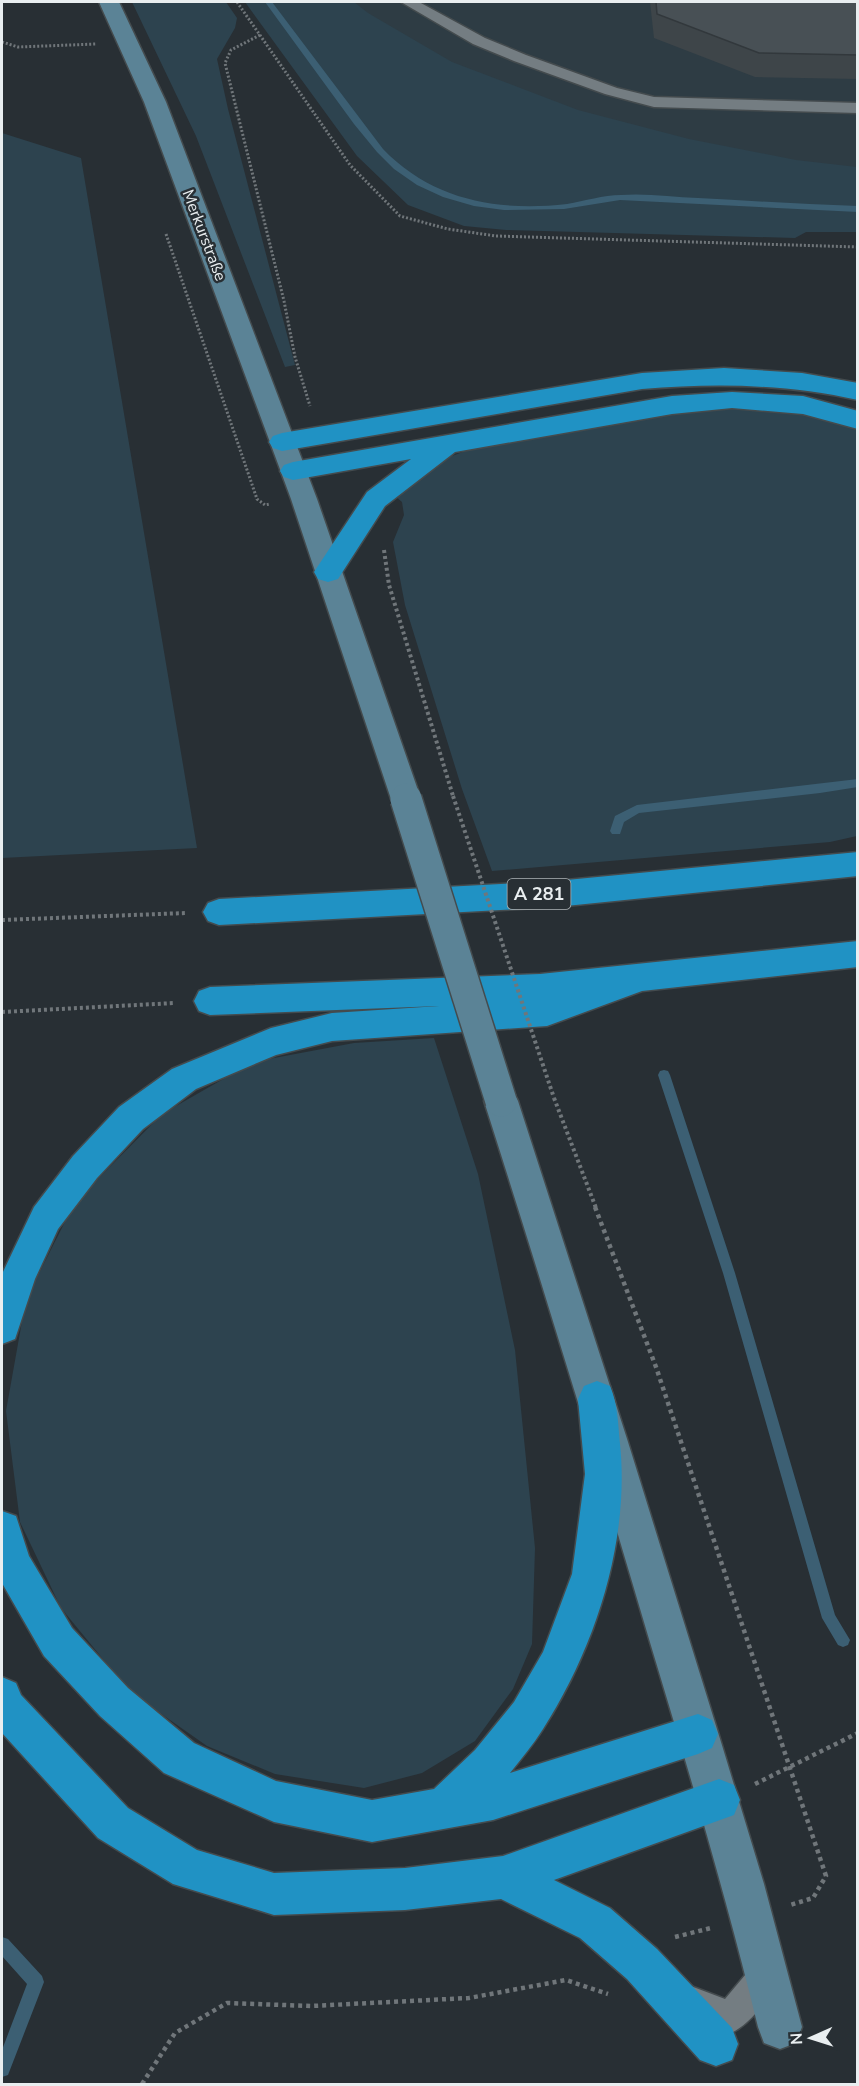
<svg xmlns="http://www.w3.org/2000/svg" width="859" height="2086" viewBox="0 0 859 2086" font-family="'Nunito Sans',sans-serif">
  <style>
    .built { fill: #2e3c44 }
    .green { fill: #2d434f }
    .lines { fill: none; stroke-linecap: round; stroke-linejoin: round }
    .stream { fill: #3c5f73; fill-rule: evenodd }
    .lane-casing { stroke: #444b4e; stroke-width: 3 }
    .secondary-casing { stroke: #444b4e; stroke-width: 3 }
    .highway-casing { stroke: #444b4e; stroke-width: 3 }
    .path-far2 { stroke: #70767a; stroke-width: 3; stroke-dasharray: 2 2; stroke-linecap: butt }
    .path-far1 { stroke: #70767a; stroke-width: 4; stroke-dasharray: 3 3; stroke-linecap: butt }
    .path { stroke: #70767a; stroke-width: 4.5; stroke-dasharray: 4 4; stroke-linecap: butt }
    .lane { fill: #747d82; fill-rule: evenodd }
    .secondary { fill: #5b8396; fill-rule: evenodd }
    .highway { fill: #2092c4; fill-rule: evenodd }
    .secondary-bridge-casing { stroke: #444b4e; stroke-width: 34; stroke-linecap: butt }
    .path-bridge { stroke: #70767a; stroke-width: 4; stroke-dasharray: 3 3; stroke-linecap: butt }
    .secondary-bridge { stroke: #5b8396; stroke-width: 31 }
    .wall { fill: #3e4549 }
    .building { fill: #485055; stroke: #32383c; stroke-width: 1.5 }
    .labels { text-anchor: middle; stroke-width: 5; stroke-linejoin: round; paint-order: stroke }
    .far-street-label { font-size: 16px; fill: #e9eef0; stroke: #282f34 }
    .shield { fill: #282f34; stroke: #afb5b8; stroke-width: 1.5 }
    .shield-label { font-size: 18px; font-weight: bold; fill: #e9eef0 }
  </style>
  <rect width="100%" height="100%" fill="#282f34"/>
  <!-- built -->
  <path class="built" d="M339,2H857V175L573,124L364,29Z"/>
  <!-- green -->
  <path class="green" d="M132,2H226L237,18L235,28L217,59L228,109L295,365L285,367L196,136Z
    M245,2H354L368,13L452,62L578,110L689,139L796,160L857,167V232H806L795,238L506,230L464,226L408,205L357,156Z
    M2,133L81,158L197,848L2,858Z
    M767,408L847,422L857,426V836L830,842L492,871L462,789L405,605L393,542L404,515L402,502L395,496L428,465L468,450L688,411Z
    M434,1038L478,1174L515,1350L535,1548L532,1644L513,1689L475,1741L422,1773L364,1788L275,1774L207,1746L130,1692L61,1608L20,1522L6,1411L26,1299L75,1202L162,1114L253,1062L354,1043Z"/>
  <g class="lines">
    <!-- stream -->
    <path class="stream" d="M265,2H272L383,149C432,200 498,212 567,204C585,201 603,195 621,195C646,193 673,197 698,198C751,201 804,204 858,206V212L620,200L564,209L504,210L474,206L443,197L417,185L394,169L377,152L354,124Z
      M858,779V787L820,793L639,813L624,822L620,834H612L610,831L615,816L637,805Z
      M664,1070L668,1071L670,1075L735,1273L835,1615L850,1640L848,1645L843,1647L838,1645L822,1618L723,1273L658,1075L660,1071Z
      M2,1937L8,1939L42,1976L44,1982L8,2075L2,2077V2050L27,1984L2,1956Z"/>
    <!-- lane casing -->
    <g class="lane-casing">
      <path id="lane" d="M401,2H419L485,38L526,55L617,88L654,97L858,103V113L654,107L605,94L514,61L473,44Z
        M767,1957L778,1962L783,1973C775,1992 750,2025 731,2033L677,2012L672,2001L677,1990L688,1985L725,1999L756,1962Z"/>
    </g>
    <!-- secondary casing -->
    <g class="secondary-casing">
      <path id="secondary" d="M99,2H119L166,102L317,499L421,799L417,807L406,811L395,807L391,799L291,499L144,102Z
        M501,1086L513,1091L518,1101L628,1442L721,1742L764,1884L802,2027L796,2043L780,2049L764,2043L758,2027C726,1896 688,1768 649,1639C596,1459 541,1280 484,1101L489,1091Z"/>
    </g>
    <!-- highway casing -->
    <g class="highway-casing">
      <path id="highway" d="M724,368L802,373L858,383V400C785,384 716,383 642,389L282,451L273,448L269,442L273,436L282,433L642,373Z
        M732,392L803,396L858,411V429L803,414L732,408L672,414L455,452L385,506L338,579L328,582L318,579L314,572L367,492L411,459L293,480L284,477L280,471L284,465L293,462L672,396Z
        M858,852V876L556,907L219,925L208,921L203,912L208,903L219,899L556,881Z
        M858,941V967L642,991L547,1026L332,1041L276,1055L196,1089L143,1129L97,1178L58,1229L35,1279L15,1339L2,1344V1274L34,1207L73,1156L119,1107L172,1069L271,1028L332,1013L439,1006L210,1015L199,1011L194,1001L199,991L210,987L540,974Z
        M597,1381L610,1386C618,1405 618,1424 620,1444C630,1541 595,1648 543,1729C533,1745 521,1759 510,1773L698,1714L712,1720L718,1734L712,1748L698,1754L493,1820L372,1842L274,1822L164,1773L100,1716L44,1656L2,1583V1511L16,1516L29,1556L72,1628L128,1688L194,1743L276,1781L372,1800L434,1789L475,1750L514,1702L543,1652L572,1574L585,1474L578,1399L584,1386Z
        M2,1677L16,1683L21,1695L128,1808L197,1850L274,1873L405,1868L503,1856L719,1779L734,1785L740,1800L734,1815L554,1880L610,1908L657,1949L732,2028L738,2044L732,2060L716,2066L700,2060L627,1979L580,1938L501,1899L405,1910L274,1915L173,1884L98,1838L2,1733Z"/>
    </g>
    <!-- path-far2 -->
    <path class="path-far2" d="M237,2L350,165L400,216L448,229L496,236L858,247
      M260,35L231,50L225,63L284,301L295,357L310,406
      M2,42L18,47L96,44
      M166,234L257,499L265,505L270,504"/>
    <!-- path-far1 -->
    <path class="path-far1" d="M384,550L389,585L453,796
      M2,920L186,913
      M2,1012L175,1003
      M554,1098L596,1208"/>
    <!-- path -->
    <path class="path" d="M595,1207L656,1367L826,1876L813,1898L790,1905
      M755,1784L858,1733
      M675,1937L711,1928
      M142,2084L175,2033L227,2003L311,2006L469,1998L566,1980L608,1994"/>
    <!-- lane -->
    <use href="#lane" class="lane"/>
    <!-- secondary -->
    <use href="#secondary" class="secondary"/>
    <!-- highway -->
    <use href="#highway" class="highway"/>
    <!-- secondary-bridge casing -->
    <g class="secondary-bridge-casing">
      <path id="secondary-bridge" d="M406,799L501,1101"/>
    </g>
    <!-- path-bridge -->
    <path class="path-bridge" d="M453,796L554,1098"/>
    <!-- secondary-bridge -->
    <use href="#secondary-bridge" class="secondary-bridge"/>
  </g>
  <!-- wall -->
  <path class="wall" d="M650,2H858V79L755,77L654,38Z"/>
  <!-- building -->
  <path class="building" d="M656,2H858V55L759,53L657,14Z"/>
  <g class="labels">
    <!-- far-street labels -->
    <g class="far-street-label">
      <text transform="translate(205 235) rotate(69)" y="6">Merkurstraße</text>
    </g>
    <!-- shield labels -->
    <rect class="shield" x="507.5" y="879" width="63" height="30" rx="4.5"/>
    <g class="shield-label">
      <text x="539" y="900">A 281</text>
    </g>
  </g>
  <!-- border -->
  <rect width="859" height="2086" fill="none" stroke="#e9eef0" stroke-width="6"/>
  <!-- north arrow -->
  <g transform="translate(811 2038) rotate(267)" stroke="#282f34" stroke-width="4.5" paint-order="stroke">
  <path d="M0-4.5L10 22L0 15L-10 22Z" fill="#e9eef0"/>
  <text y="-9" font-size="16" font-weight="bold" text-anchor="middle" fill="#e9eef0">N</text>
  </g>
</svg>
